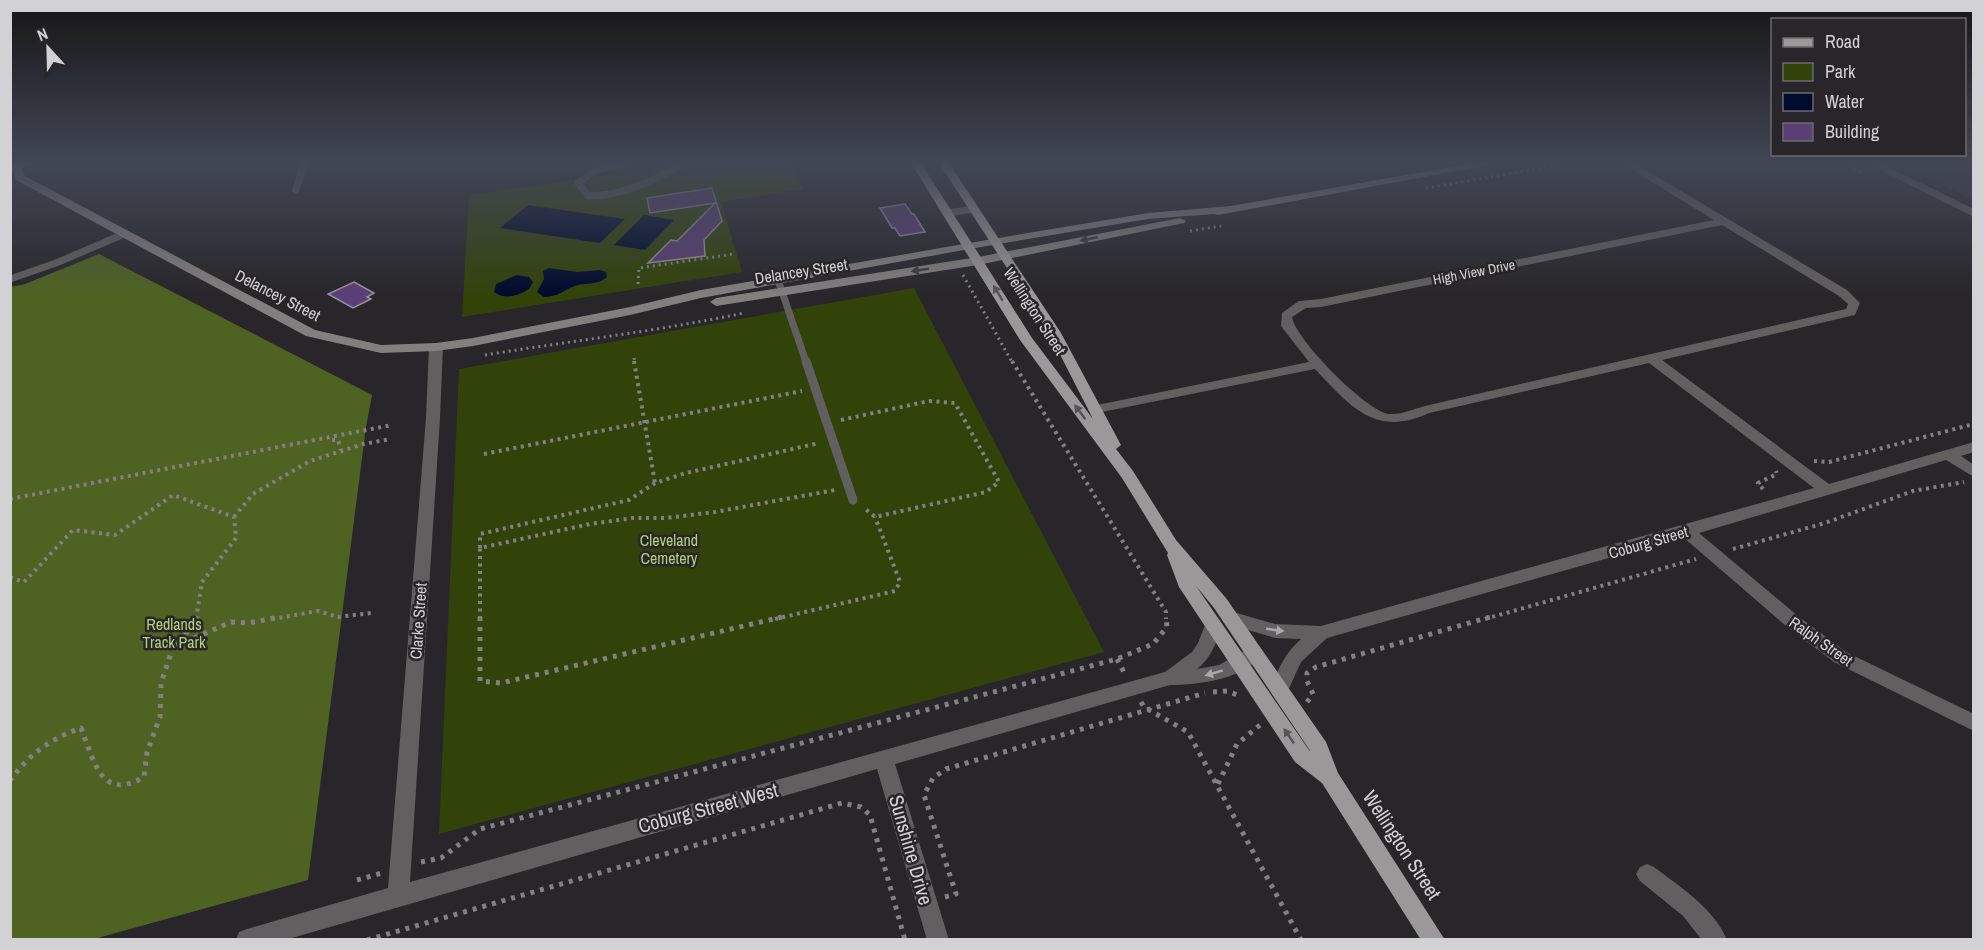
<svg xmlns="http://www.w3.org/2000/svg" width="1984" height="950" viewBox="0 0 1984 950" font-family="'Archivo Narrow',sans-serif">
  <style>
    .built { fill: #332f38 }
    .green { fill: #324309 }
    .forest { fill: #4e6322 }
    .water { fill: #000b2d }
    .building { fill: #5a3f76; stroke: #959398; stroke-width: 1.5 }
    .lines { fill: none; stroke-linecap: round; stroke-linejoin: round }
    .path-far2 { stroke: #828083; stroke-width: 3; stroke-dasharray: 2 4; stroke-linecap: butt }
    .path-far1 { stroke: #828083; stroke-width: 4; stroke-dasharray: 3 4.5; stroke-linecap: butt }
    .path { stroke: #828083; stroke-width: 5; stroke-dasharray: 4 6; stroke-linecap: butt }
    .service-far1 { stroke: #625f60; stroke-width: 7 }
    .service { stroke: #625f60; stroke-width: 9 }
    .minor { fill: #625f60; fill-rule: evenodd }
    .secondary { fill: #837f7f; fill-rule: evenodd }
    .primary { fill: #9c9798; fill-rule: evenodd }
    .oneway { fill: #3f3c3f }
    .oneway2 { fill: #565356 }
    .oneway3 { fill: #aba9ab }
    .labels { text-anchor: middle; stroke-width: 5; stroke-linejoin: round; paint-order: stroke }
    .far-street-label { font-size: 14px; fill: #d2d1d3; stroke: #28262a }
    .street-label { font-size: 16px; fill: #d2d1d3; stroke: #28262a }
    .park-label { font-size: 16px; fill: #b1d176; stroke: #28262a }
    .near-street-label { font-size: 20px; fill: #d2d1d3; stroke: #28262a }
  </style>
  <rect width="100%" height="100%" fill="#28262a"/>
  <!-- built -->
  <path class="built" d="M1899,163H1973V200Z"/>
  <!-- green -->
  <path class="green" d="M692,163H792L803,189L721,202L742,272L462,317L469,195Z
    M914,288L1104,652L439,834L459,369Z"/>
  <!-- forest -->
  <path class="forest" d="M99,254L372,395L366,427L308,880L94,939H11V287L25,284Z"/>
  <!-- water -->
  <path class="water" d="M528,205L625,219L600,243L500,228Z
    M644,215L674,220L645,250L614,245Z
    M549,268L577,272L600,270L606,272L607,277C597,286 586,282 575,286C561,291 561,296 544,297L537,292L544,279L543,271Z
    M517,275L529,277L533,282L529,289C518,296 505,300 494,292L496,284Z"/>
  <!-- building -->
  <path class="building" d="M712,188L722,221L704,240L705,256L648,263L671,240L677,241L715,203L650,213L647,198Z
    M905,204L912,214H914L925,232L900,236L895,228H892L880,208Z
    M354,282L374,293L367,297L371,299L353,308L328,294Z"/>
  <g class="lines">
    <!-- path-far2 -->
    <path class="path-far2" d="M1843,163L1862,173
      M1426,188L1573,163
      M1190,231L1221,226
      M963,275L1012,362
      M638,284L639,268L734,254
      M485,355C571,341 658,331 744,313
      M634,358L635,362"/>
    <!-- path-far1 -->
    <path class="path-far1" d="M634,361L655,483
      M1012,361L1166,612V619
      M841,420L929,401L955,403L999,482L986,492L875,517L863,507
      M332,440H338L341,450
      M484,454L802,391
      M1814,461L1829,462L1974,424
      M1763,489L1758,483L1777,474L1776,471
      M10,499L392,425
      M234,517L253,494L310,461L363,444L391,439
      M480,548V534L629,500L655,483L686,473L819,443
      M1733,549L1825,523L1913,491L1964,482
      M10,577L24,582L73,530L115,535L173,495L234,517
      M196,619L202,582L236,538L234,517
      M272,619L318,611L338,617L371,613
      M480,619V548L590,524L633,518H666L715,512L835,490
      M775,619L895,591L900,582L875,517
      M1485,619L1696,559"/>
    <!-- path -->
    <path class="path" d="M480,617V681L501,683L782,617
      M176,646L231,622L248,623L280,617
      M1117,659L1125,674
      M1213,692L1227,691L1240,696
      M1141,702L1144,707L1188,732L1301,940
      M1307,702L1313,694L1307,681V673L1316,667L1490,617
      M10,781C29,754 50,739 81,728C94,761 101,802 144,777L147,752L160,717L161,683L173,647L196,622L197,617
      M1218,784L1237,744L1260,725
      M421,862L441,858L480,829L1117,659L1153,644L1167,627L1166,617
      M357,880L382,873
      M945,897L956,894L924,795L933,778L946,769L1205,693
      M367,940L842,803L861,807L870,815L905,940"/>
    <!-- service-far1 -->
    <path class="service-far1" d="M632,163L596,170L578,183L588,196C624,196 654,180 685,163
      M296,190L304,163
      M948,213L974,209
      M10,279L56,263L124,234
      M778,280L806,362"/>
    <!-- service -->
    <path class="service" d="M806,361L853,500"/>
    <!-- minor -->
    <path class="minor" d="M19,163H36L19,170H11V166Z
      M1621,163H1634L1847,290L1860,303L1855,315L1662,360L1829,484L1974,442V452L1961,456L1974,465V477L1946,460L1699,533L1798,616L1846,652L1974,714V731L1834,662L1786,626L1683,537L1327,638L1301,662L1286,695L1280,697L1274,695L1271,690C1277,670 1285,653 1301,639L1275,638L1224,623L1221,618L1224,613L1230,611L1275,624L1321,626L1814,488L1649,363L1429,413C1375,438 1350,406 1315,369L1097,413L1090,409L1097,405L1309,362L1281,326L1282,313L1299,301L1321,299L1714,220ZM1722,225L1839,296L1848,304L1846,309L1425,406C1413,409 1402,415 1389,414C1366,411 1295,339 1292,317L1306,308L1321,307Z
      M1866,163H1880L1974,209V217Z
      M436,343L443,347L440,418L410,882L1165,672L1192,652L1198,643L1207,620L1213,618L1219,620L1222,625C1217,642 1211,658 1197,669L1219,665L1254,645L1260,647L1263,652C1249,679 1197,685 1170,685L895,764L949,940H927L877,769L285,940H236L239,932L247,929L388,888L426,418L429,347Z
      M1647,864L1654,867C1680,887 1714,908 1727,940H1702L1683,916L1640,881L1636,874L1640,867Z"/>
    <!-- secondary -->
    <path class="secondary" d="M10,163H20L25,176L315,330L381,345L436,343L473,338L630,307L701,290L969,243L1148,213L1231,206L1474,163H1499L1218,215L1214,214L1148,219L969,249L701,298L630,315L473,346L436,351L381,353L306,336L16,180Z
      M1180,218L1186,221L1184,223L978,265L716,306L710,302L716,298L978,257Z"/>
    <!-- primary -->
    <path class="primary" d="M911,163H921L1032,338L1093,419L1049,333L939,163H949L1061,333L1121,445L1116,449L1133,471L1176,540L1226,598L1326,742L1338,773L1445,940H1421L1322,783L1295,762L1179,587L1167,555L1168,553L1122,478L1020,340ZM1196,586L1214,608L1311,752L1309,750Z"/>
  </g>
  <!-- one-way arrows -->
  <defs><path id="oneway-solid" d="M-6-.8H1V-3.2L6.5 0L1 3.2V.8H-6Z" transform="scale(1.5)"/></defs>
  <g class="oneway">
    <use href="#oneway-solid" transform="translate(1089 239) rotate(169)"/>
    <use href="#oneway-solid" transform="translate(920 270) rotate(171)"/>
  </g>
  <g class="oneway2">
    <use href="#oneway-solid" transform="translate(998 293) rotate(-121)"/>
    <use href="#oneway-solid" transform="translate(1080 412) rotate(-127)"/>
    <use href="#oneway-solid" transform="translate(1289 736) rotate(-124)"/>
  </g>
  <g class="oneway3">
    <use href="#oneway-solid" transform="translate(1275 630) rotate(8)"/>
    <use href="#oneway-solid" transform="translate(1214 673) rotate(164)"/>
  </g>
  <!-- sky -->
  <linearGradient id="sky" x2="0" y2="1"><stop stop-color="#161517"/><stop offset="0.55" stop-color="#424755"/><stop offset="1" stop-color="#424755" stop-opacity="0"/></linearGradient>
  <rect width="1984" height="296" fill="url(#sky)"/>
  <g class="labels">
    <!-- far-street labels -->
    <g class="far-street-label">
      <text transform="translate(1474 272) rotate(-11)" y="5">High View Drive</text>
    </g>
    <!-- street labels -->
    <g class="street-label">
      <text transform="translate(801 271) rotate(-9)" y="6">Delancey Street</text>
      <text transform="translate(278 295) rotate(27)" y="6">Delancey Street</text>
      <text transform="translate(1035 311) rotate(57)" y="6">Wellington Street</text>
      <text transform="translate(1648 542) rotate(-16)" y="6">Coburg Street</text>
      <text transform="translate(418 621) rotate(-86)" y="6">Clarke Street</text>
      <text transform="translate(1821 641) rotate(35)" y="6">Ralph Street</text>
    </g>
    <!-- park labels -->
    <g class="park-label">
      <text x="669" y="546">Cleveland<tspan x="669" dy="18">Cemetery</tspan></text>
      <text x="174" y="630">Redlands<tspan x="174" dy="18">Track Park</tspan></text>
    </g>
    <!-- near-street labels -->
    <g class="near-street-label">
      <text transform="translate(708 808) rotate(-15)" y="7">Coburg Street West</text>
      <text transform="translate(1402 845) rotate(57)" y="7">Wellington Street</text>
      <text transform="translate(911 850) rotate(74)" y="7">Sunshine Drive</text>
    </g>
  </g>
  <!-- border -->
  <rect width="1984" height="950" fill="none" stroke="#d2d1d3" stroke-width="24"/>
  <!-- legend -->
  <rect x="1771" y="18" width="195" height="138" fill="#28262a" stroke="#6c6a6e" stroke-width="1.5"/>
  <rect x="1783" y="38" width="30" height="9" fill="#9c9798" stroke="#6c6a6e" stroke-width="1.5"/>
  <text x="1825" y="48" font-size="18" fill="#d2d1d3">Road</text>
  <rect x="1783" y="63" width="30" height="18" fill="#324309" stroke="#6c6a6e" stroke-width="1.5"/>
  <text x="1825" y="78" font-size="18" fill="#d2d1d3">Park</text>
  <rect x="1783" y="93" width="30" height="18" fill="#000b2d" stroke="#6c6a6e" stroke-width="1.5"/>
  <text x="1825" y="108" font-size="18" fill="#d2d1d3">Water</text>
  <rect x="1783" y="123" width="30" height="18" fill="#5a3f76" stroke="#6c6a6e" stroke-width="1.5"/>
  <text x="1825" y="138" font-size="18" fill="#d2d1d3">Building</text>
  <!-- north arrow -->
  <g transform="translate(48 48) rotate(338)" stroke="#28262a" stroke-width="4.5" paint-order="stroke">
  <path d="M0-4.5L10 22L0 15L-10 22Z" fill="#d2d1d3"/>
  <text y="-9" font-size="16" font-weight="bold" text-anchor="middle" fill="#d2d1d3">N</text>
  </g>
</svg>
